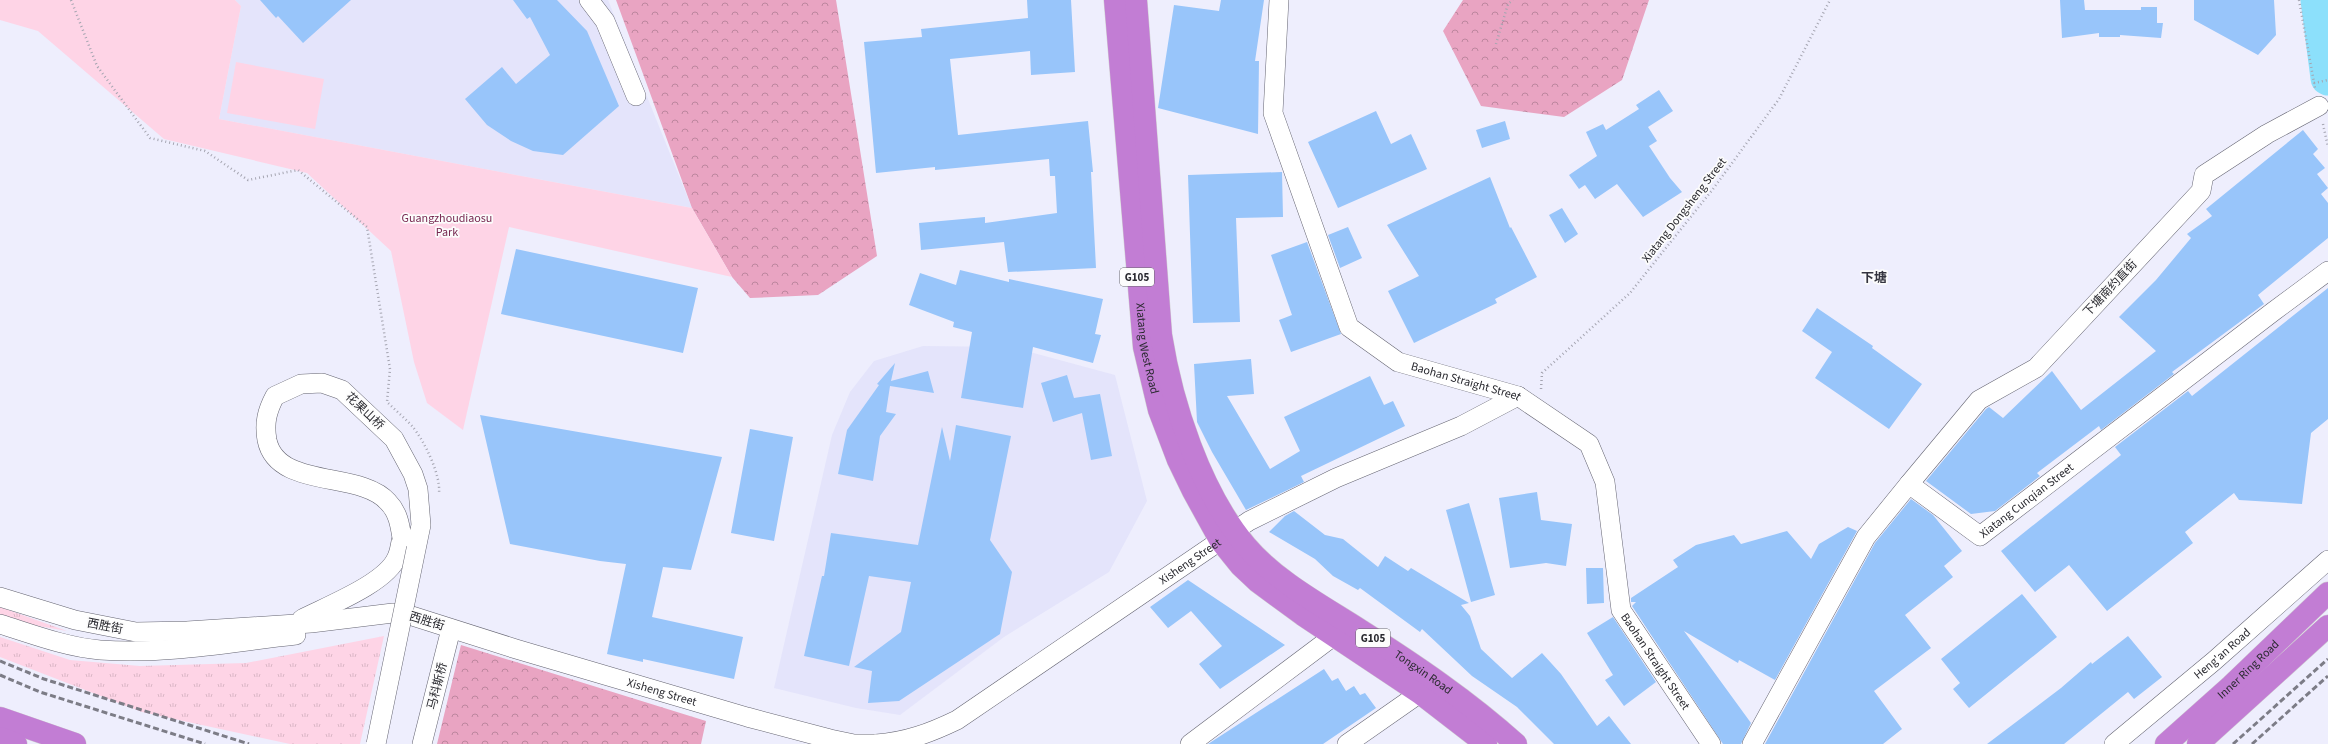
<svg xmlns="http://www.w3.org/2000/svg" width="2328" height="744" viewBox="0 0 2328 744" font-family="'Source Sans 3','Noto Sans SC',sans-serif">
  <style>
    .built { fill: #e4e4fb }
    .grass { fill: url(#grass-tufts) }
    .forest { fill: url(#forest-crowns) }
    .green { fill: #fed4e6 }
    .lines { fill: none; stroke-linecap: round; stroke-linejoin: round }
    .river { stroke: #8ce0fb; stroke-width: 35 }
    .building { fill: #98c5fa }
    .minor-casing { stroke: #656572; stroke-width: 20 }
    .highway-casing { stroke: #d0d0d1; stroke-width: 23 }
    .path { stroke: #a5a5b1; stroke-width: 2.5; stroke-dasharray: 1 3; stroke-linecap: butt }
    .minor { stroke: #fff; stroke-width: 19 }
    .highway { stroke: #c27dd4; stroke-width: 22 }
    .rail { stroke: #7c7c86; stroke-width: 3; stroke-dasharray: 6 3; stroke-linecap: butt }
    .minor-bridge-casing { stroke: #656572; stroke-width: 20; stroke-linecap: butt }
    .minor-bridge { stroke: #fff; stroke-width: 19 }
    .labels { text-anchor: middle; stroke-width: 3.5; stroke-linejoin: round; paint-order: stroke }
    .shield { fill: #fcfcfc; stroke: #68686c; stroke-width: 1 }
    .shield-label { font-size: 11px; font-weight: bold; fill: #29292f }
    .street-label { font-size: 12px; fill: #29292f; stroke: #fcfcfc }
    .park-label { font-size: 12px; fill: #772851; stroke: #fcfcfc }
    .neighbourhood-label { font-size: 13px; font-weight: bold; fill: #34343f; stroke: #fcfcfc }
  </style>
  <defs>
    <pattern id="grass-tufts" width="24" height="20" patternUnits="userSpaceOnUse"><rect width="24" height="20" fill="#fed4e6"/><path d="M3 7l-1-3M5 7V3M7 7l1-3M15 17l-1-3M17 17v-4M19 17l1-3" fill="none" stroke="#dab6c6"/></pattern>
    <pattern id="forest-crowns" width="20" height="18" patternUnits="userSpaceOnUse"><rect width="20" height="18" fill="#e9a4c2"/><path d="M2 6a3 3 0 1 1 6 0M12 15a3 3 0 1 1 6 0" fill="none" stroke="#bd869e"/></pattern>
  </defs>
  <rect width="100%" height="100%" fill="#eeeefd"/>
  <!-- built -->
  <path class="built" d="M235,0H608L692,208L219,119L241,6Z
    M923,346L1011,347L1115,375L1147,501L1109,572L1004,637L900,715L856,708L774,688L832,435L850,392L874,361Z"/>
  <!-- grass -->
  <path class="grass" d="M0,607L67,631L27,624L0,616Z
    M384,636L360,744H290L142,712L0,657V637L70,660L140,666L246,663Z"/>
  <!-- forest -->
  <path class="forest" d="M616,0H836L877,256L818,295L750,298L732,277L692,208Z
    M1463,0H1649L1622,80L1564,117L1481,106L1443,31Z
    M461,645L706,721L701,744H437Z"/>
  <!-- green -->
  <path class="green" d="M0,0H235L241,6L219,119L692,208L732,277L509,227L463,430L427,403L414,362L391,251L307,173L164,139L38,31L0,20Z
    M236,62L324,79L315,129L227,113Z"/>
  <g class="lines">
    <!-- river -->
    <path class="river" d="M2318,0L2328,78"/>
  </g>
  <!-- building -->
  <path class="building" d="M260,0H351L303,43L278,16L276,18Z
    M513,0H557L587,31L619,106L563,155L533,151L511,141L487,125L465,99L502,67L516,84L550,55L530,17L527,19Z
    M1027,0H1071L1075,72L1031,75L1030,51L950,59L958,135L1088,121L1093,172H1091L1096,268L1008,272L1004,242L921,250L919,223L985,217V223L1057,213L1055,176H1050L1049,159L935,170V167L876,173L864,42L922,37L921,29L1028,18Z
    M1221,0H1264L1255,61H1259L1258,134L1158,108L1174,5L1219,11Z
    M2060,0H2084L2085,10H2141V7H2157V23H2163L2161,38L2120,35V37H2099V33L2062,38Z
    M2194,0H2274L2276,35L2258,55L2194,20Z
    M1659,90L1673,111L1648,127L1657,141L1649,146L1670,178L1682,192L1643,217L1617,184L1595,199L1585,185L1579,189L1569,175L1597,156L1586,132L1603,124L1606,130L1639,109L1636,105Z
    M1376,111L1391,144L1411,134L1427,169L1338,208L1308,142Z
    M1505,121L1510,139L1482,148L1476,130Z
    M2303,130L2318,149L2313,154L2325,168L2317,174L2328,188L2321,194L2328,203V238L2258,295L2264,304L2172,372L2174,374L2101,430L2099,426L2037,473L2040,476L1995,511L1971,514L1926,481L1986,409L1989,407L2003,418L2052,371L2081,410L2156,351L2119,317L2156,280L2191,238L2187,234L2212,216L2206,209Z
    M1282,172L1283,217L1236,218L1240,322L1193,323L1188,175Z
    M1490,177L1510,228L1511,227L1537,277L1495,299L1497,303L1414,343L1388,291L1419,276L1387,225Z
    M1562,208L1578,234L1565,243L1549,215Z
    M1348,227L1362,258L1340,268L1328,235Z
    M1307,242L1341,334L1291,352L1279,320L1292,315L1271,255Z
    M516,249L698,288L683,353L501,314Z
    M960,270L1009,282V279L1103,299L1095,334L1101,335L1093,363L1033,347L1023,408L961,398L972,332L953,327L954,322L909,305L920,273L956,285Z
    M2328,288V419L2311,433L2302,504L2239,500L2234,493L2185,532L2193,543L2107,611L2069,565L2035,592L2001,551L2121,455L2115,447L2188,391L2192,396Z
    M1817,308L1873,346L1872,348L1922,384L1889,429L1815,378L1832,352L1802,331Z
    M1251,359L1254,394L1227,396L1270,469L1300,451L1284,417L1370,376L1384,405L1393,401L1405,426L1301,476L1304,482L1246,510L1212,452L1197,422L1194,364Z
    M895,363L891,381L928,371L934,393L890,386L886,412L896,414L880,436L873,481L838,474L847,430L879,385L877,384Z
    M1067,375L1074,398L1100,394L1112,456L1091,460L1082,413L1053,422L1041,383Z
    M480,415L722,457L691,570L663,567L652,617L743,637L734,679L643,659V662L607,654L626,564L600,561L510,544Z
    M956,425L1011,436L990,540L1012,572L1000,634L899,701L868,703L872,671L854,667L901,632L911,582L869,576L849,666L804,656L822,576H824L831,533L918,545L942,427L950,461Z
    M750,429L793,437L774,541L731,533Z
    M1537,492L1541,520L1572,524L1566,566L1546,563L1510,568L1499,498Z
    M1911,499L1933,515L1962,551L1944,566L1953,577L1905,615L1931,648L1874,691L1902,729L1883,744H1765L1875,543Z
    M1469,503L1495,595L1471,602L1446,510Z
    M1294,511L1325,535L1343,539L1378,567L1385,556L1408,571L1411,568L1469,603L1461,605L1470,616L1481,649L1512,678L1542,653L1561,674L1597,726L1609,716L1631,744H1554L1517,707L1472,676L1422,629L1420,632L1360,588L1358,590L1333,576L1315,559L1269,532L1285,516Z
    M1848,527L1857,531L1775,680L1739,660L1738,663L1684,631L1751,723L1741,744H1723L1632,606L1636,602H1631V598L1678,567L1673,560L1696,545L1734,535L1741,544L1787,531L1811,559L1819,544Z
    M1586,568H1603L1604,603L1587,604Z
    M1188,580L1285,645L1220,689L1199,664L1222,646L1191,611L1168,628L1150,607Z
    M2022,594L2057,637L1969,708L1953,689L1960,683L1941,659Z
    M1613,617L1656,682L1624,706L1605,680L1613,675L1587,633Z
    M2128,636L2162,677L2134,699L2128,692L2064,744H1987L2061,688L2091,662L2092,664Z
    M1324,669L1332,681L1338,678L1346,691L1354,686L1360,695L1365,693L1376,708L1323,744H1208Z"/>
  <g class="lines">
    <!-- minor casing -->
    <g class="minor-casing">
      <g id="minor">
        <path d="M589,0L605,21L636,96"/>
        <path id="s1" d="M1279,0L1273,113L1349,327L1398,362L1518,396L1589,444L1605,482L1621,610L1711,744"/>
        <path d="M1909,484L1979,400L2036,368L2201,191L2204,175L2267,134L2319,106"/>
        <path id="s2" d="M0,597L75,620L136,632L187,631L311,623L393,613L409,615L516,649L747,717L830,739L854,744H875"/>
        <path d="M302,619C327,606 387,583 397,557C400,551 400,544 402,538"/>
        <path d="M0,624C32,634 66,647 100,650C166,655 231,642 296,635"/>
        <path d="M422,744L451,629"/>
        <path id="s3" d="M876,744C906,742 930,733 957,720L1249,521L1336,478L1461,426L1518,396"/>
        <path d="M1190,744L1335,635"/>
        <path d="M1347,744L1420,693"/>
        <path id="s4" d="M1752,744L1866,537L1909,484L1980,536L2274,311L2328,271"/>
        <path id="s5" d="M2114,744L2214,661L2328,560"/>
      </g>
    </g>
    <!-- highway casing -->
    <g class="highway-casing">
      <g id="highway">
        <path id="s6" d="M1115,0L1144,347L1159,410L1178,460L1193,491L1220,540L1241,566L1258,582L1303,615L1420,693L1486,744"/>
        <path id="s7" d="M1136,0L1161,335C1172,404 1200,491 1246,546C1276,581 1321,605 1360,630C1415,665 1467,700 1516,744"/>
        <path d="M0,718L75,744"/>
        <path d="M0,738L16,744"/>
        <path id="s8" d="M2166,744L2231,686L2328,593"/>
        <path d="M2198,744L2328,626"/>
      </g>
    </g>
    <!-- path -->
    <path class="path" d="M71,0L97,66L150,138L205,151L248,180L298,170L367,227L390,369L387,402C395,410 404,417 412,426C424,440 441,475 439,493
      M2299,0L2315,88
      M1496,44L1508,4L1513,0
      M2314,83L2328,80
      M2323,124L2328,147
      M1541,389L1542,373L1630,293L1713,189L1779,99L1830,0"/>
    <!-- minor -->
    <use href="#minor" class="minor"/>
    <!-- highway -->
    <use href="#highway" class="highway"/>
    <!-- rail -->
    <path class="rail" d="M0,661L44,679L249,744
      M0,675L40,692L205,744
      M2233,744L2328,659
      M2252,744L2328,676"/>
    <!-- minor-bridge casing -->
    <g class="minor-bridge-casing">
      <path id="minor-bridge" d="M376,744L421,525L418,489L413,474L394,439L342,390L322,383L301,384L275,396C267,411 264,423 267,440C277,490 361,470 388,502C398,512 400,525 402,538"/>
    </g>
    <!-- minor-bridge -->
    <use href="#minor-bridge" class="minor-bridge"/>
  </g>
  <g class="labels">
    <!-- shield labels -->
    <g class="shield">
      <rect x="1120" y="268" width="34" height="18" rx="3"/>
      <rect x="1356" y="629" width="34" height="18" rx="3"/>
    </g>
    <g class="shield-label">
      <text x="1137" y="281">G105</text>
      <text x="1373" y="642">G105</text>
    </g>
    <!-- street labels -->
    <g class="street-label">
      <text transform="translate(1684 210) rotate(-52)" y="4">Xiatang Dongsheng Street</text>
      <text transform="translate(2110 288) rotate(-47)" y="4">下塘南约直街</text>
      <text dy="4" stroke="none"><textPath href="#s6" startOffset="350">Xiatang West Road</textPath></text>
      <text dy="4" stroke="none"><textPath href="#s1" startOffset="471">Baohan Straight Street</textPath></text>
      <text transform="translate(365 411) rotate(43)" y="4">花果山桥</text>
      <text dy="4" stroke="none"><textPath href="#s4" startOffset="451">Xiatang Cunqian Street</textPath></text>
      <text dy="4" stroke="none"><textPath href="#s3" startOffset="367">Xisheng Street</textPath></text>
      <text transform="translate(427 621) rotate(17)" y="4">西胜街</text>
      <text transform="translate(105 626) rotate(11)" y="4">西胜街</text>
      <text dy="4" stroke="none"><textPath href="#s5" startOffset="141">Heng'an Road</textPath></text>
      <text dy="4" stroke="none"><textPath href="#s1" startOffset="843">Baohan Straight Street</textPath></text>
      <text dy="4" stroke="none"><textPath href="#s8" startOffset="111">Inner Ring Road</textPath></text>
      <text dy="4" stroke="none"><textPath href="#s7" startOffset="784">Tongxin Road</textPath></text>
      <text transform="translate(437 686) rotate(-76)" y="4">马科斯桥</text>
      <text dy="4" stroke="none"><textPath href="#s2" startOffset="679">Xisheng Street</textPath></text>
    </g>
    <!-- park labels -->
    <g class="park-label">
      <text x="447" y="222">Guangzhoudiaosu<tspan x="447" dy="14">Park</tspan></text>
    </g>
    <!-- neighbourhood labels -->
    <g class="neighbourhood-label">
      <text x="1874" y="282">下塘</text>
    </g>
  </g>
</svg>
